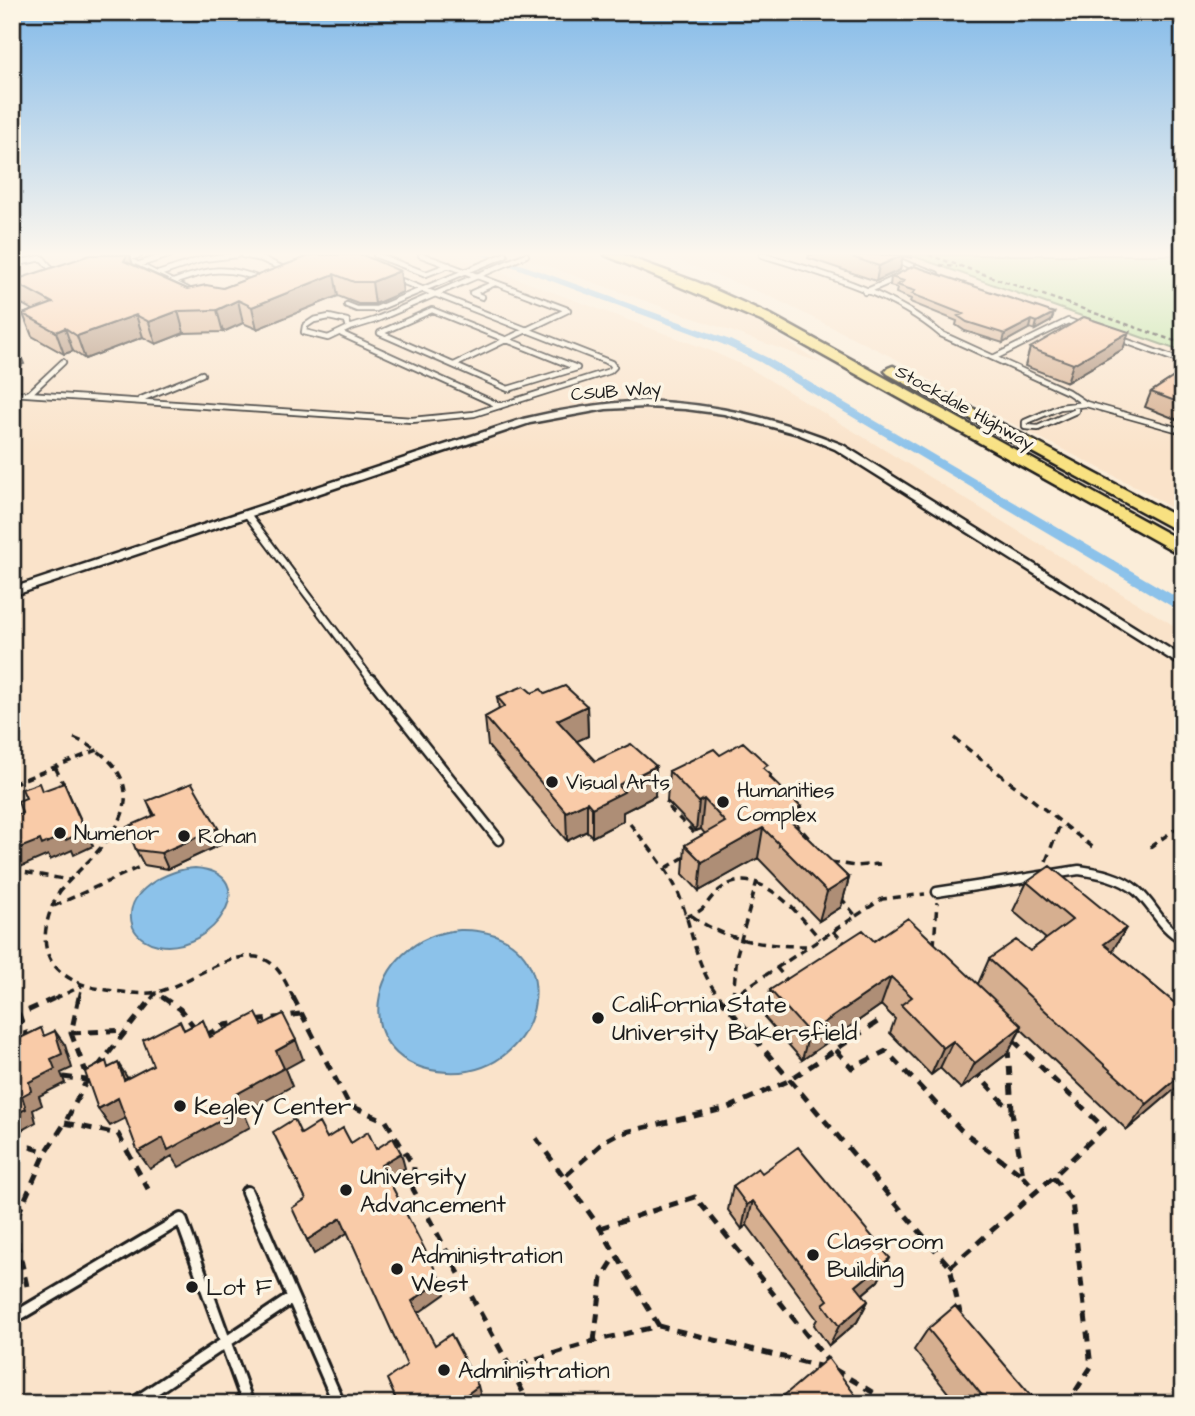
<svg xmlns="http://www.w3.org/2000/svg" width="1195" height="1416" viewBox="0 0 1195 1416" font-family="'Architects Daughter',sans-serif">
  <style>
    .built { fill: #fae3ca }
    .green { fill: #b9e29e; stroke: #6a7f5d; stroke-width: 2 }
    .water { fill: #8cc2ea; stroke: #5f8098; stroke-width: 2 }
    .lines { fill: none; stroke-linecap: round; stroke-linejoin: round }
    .canal { fill: #8cc2ea; fill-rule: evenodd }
    .service-far3-casing { stroke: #1c1c1c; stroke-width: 8 }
    .service-far2-casing { stroke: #1c1c1c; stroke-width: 10 }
    .service-far1-casing { stroke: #1c1c1c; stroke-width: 13 }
    .service-casing { stroke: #1c1c1c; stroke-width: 16 }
    .minor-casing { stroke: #1c1c1c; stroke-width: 5 }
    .primary-casing { stroke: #1c1c1c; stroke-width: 5 }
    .path-far2 { stroke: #1c1c1c; stroke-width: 2.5; stroke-dasharray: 4.5 3.5; stroke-linecap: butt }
    .path-far1 { stroke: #1c1c1c; stroke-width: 3.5; stroke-dasharray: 8 6; stroke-linecap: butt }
    .path { stroke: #1c1c1c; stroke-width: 5; stroke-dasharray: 10 8; stroke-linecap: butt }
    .service-far3 { stroke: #fcf5e5; stroke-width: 4.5 }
    .service-far2 { stroke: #fcf5e5; stroke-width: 6 }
    .service-far1 { stroke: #fcf5e5; stroke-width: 8 }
    .service { stroke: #fcf5e5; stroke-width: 10 }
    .minor { fill: #fcf5e5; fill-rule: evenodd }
    .primary { fill: #f8e181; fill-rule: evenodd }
    .wall { fill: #d6af90; stroke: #1c1c1c; stroke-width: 2 }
    .shaded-wall { fill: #ae8e76; stroke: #1c1c1c; stroke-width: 2 }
    .building { fill: #f9cba8; stroke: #1c1c1c; stroke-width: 2 }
    .poi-dot { fill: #1c1c1c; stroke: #fcf5e5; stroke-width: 2.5 }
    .labels { text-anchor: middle; stroke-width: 7; stroke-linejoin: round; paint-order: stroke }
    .far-street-label { font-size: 18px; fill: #1c1c1c; stroke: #fcf5e5 }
    .poi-label { font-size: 21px; fill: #1c1c1c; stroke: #fcf5e5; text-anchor: start }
    .near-poi-label { font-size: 24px; fill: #1c1c1c; stroke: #fcf5e5; text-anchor: start }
  </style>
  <rect width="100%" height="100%" fill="#fbedd9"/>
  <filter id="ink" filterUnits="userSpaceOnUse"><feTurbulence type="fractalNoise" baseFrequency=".0143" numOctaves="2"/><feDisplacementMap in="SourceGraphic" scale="14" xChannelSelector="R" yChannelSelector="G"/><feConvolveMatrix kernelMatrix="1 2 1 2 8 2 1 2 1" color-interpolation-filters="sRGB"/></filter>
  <g filter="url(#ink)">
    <!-- built -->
    <path class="built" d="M12,255H453L709,350L751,369L1183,631V1404H12Z
      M516,255H588L631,269L730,309L767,328L821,363Z
      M664,255H909L1183,352V515L1140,489L945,389L896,359L767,295Z"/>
    <!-- green -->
    <path class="green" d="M910,255H1183V352Z"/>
    <!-- water -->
    <path class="water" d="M195,868C266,873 214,955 158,945C148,943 137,937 133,927C120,892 169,869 195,868Z
      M460,930C575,928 549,1077 447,1072C343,1066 365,937 460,930Z"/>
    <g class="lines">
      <!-- canal -->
      <path class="canal" d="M481,255H495L730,340L768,358L1183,601V613L760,362L722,344Z"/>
      <!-- service-far3 casing -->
      <g class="service-far3-casing">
        <path id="service-far3" d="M243,255L262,259L288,271
          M376,255L426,274L449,265
          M421,255L568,310L454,365
          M762,255C822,273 893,293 941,334L1068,392L1086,404
          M886,255L916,268
          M123,257L188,290
          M126,259L139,255
          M12,264L42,258L56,275
          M140,264L169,255
          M917,267L936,274
          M12,273L22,286
          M158,274L203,259L237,255
          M173,282C209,269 226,265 262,280
          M865,292L899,277
          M482,297L472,293L495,283
          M347,305L357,309H376L505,255
          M432,310L577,368L508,389L380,333Z
          M329,317L347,321L349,328L328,338L304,332L305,326L314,320Z
          M349,328L375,320L526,255
          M12,331L15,335L12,336
          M342,334L500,406
          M1117,338L1183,362
          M995,357L1068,321L1083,326
          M12,393L412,420L474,414L610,371L614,367L611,363L394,278
          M29,394L63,362
          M141,399L202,374
          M1076,406V411L1038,428L1025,427V422L1060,407L1086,404L1183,431"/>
      </g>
      <!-- service-far2 casing -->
      <g class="service-far2-casing">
        <path id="service-far2" d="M247,514L372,681"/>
      </g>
      <!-- service-far1 casing -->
      <g class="service-far1-casing">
        <path id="service-far1" d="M371,679L499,840
          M937,892L1079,870C1099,873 1121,877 1137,891C1154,906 1161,928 1183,939"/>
      </g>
      <!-- service casing -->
      <g class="service-casing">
        <path id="service" d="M247,1192L339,1404
          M12,1319L181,1219L248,1404
          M133,1404L292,1298"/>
      </g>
      <!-- minor casing -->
      <g class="minor-casing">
        <path id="minor" d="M645,401C717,404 776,418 843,445L1183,657V667L835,449L798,434L724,414L685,409L645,407L606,409L530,423L12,596V588L523,419C564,409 604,403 645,401Z"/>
      </g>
      <!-- primary casing -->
      <g class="primary-casing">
        <path id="primary" d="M605,255H623L697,282L771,315L1183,542V556L761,321Z
          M893,366L1183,520V534L888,374L885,371L888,368Z"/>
      </g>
      <!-- path-far2 -->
      <path class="path-far2" d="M929,255L1183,344
        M940,265L957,267"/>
      <!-- path-far1 -->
      <path class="path-far1" d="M74,738C117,756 143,791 111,835C96,856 76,872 60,891C47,912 37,946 55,966C69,982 87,987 107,990C124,992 144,996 161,991C191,982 223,954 256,957C278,960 285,982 294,999
        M954,738L1095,849
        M55,767L65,787
        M12,784L100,749
        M673,800L665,804L698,837
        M794,821L819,850
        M630,824C647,845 665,865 677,890C693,927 694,967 721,999
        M1150,847L1183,824
        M1046,861L1061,822
        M831,862L855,866L880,864
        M666,868L686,856
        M12,870L69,880
        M54,906L144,865
        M692,916C728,942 766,946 809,946
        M856,916L882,899L925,894
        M685,917C709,910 702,905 718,891C756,859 797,912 820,939
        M833,931L846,944
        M934,946L937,902
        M776,967L789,982
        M733,997L737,954L757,881
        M54,999L82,986
        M79,999L82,986
        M151,999L156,993L165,999
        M729,999L856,916L841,898"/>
      <!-- path -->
      <path class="path" d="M79,997L71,1033L85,1070L89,1072
        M162,997L180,1009L196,1029
        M293,997L349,1105L386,1121L414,1167L413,1189L510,1367L594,1341L659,1326L823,1367
        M719,997L950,1267L960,1313
        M723,1003L732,997
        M19,1014L28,1039
        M12,1018L57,997
        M256,1021L300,1014
        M71,1033L125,1030
        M206,1035L225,1025L238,1023
        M1008,1048L1012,1110
        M836,1050L852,1068L886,1051L961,1130L1023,1176L1012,1112L979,1076
        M97,1068L153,997
        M63,1077L86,1080
        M65,1123L118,1134L148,1189
        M536,1138L564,1177
        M12,1149L30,1147L46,1152
        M1023,1176L1036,1190
        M1053,1177L1072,1201L1091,1367L1073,1395L1075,1404
        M600,1228L695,1197L827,1360
        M950,1267L1053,1177L1104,1128L1011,1038
        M27,1286L18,1246L17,1217L46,1152L65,1123L89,1076
        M659,1326L600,1228L564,1177L606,1140L617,1134L728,1108L788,1081L879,1021
        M594,1341L602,1278L616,1256
        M510,1367L529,1404
        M834,1369L892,1404
        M1030,1396L1037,1404"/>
      <!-- service-far3 -->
      <use href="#service-far3" class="service-far3"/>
      <!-- service-far2 -->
      <use href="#service-far2" class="service-far2"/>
      <!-- service-far1 -->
      <use href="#service-far1" class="service-far1"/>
      <!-- service -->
      <use href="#service" class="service"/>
      <!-- minor -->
      <use href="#minor" class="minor"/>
      <!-- primary -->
      <use href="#primary" class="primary"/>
    </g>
    <!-- wall -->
    <path class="wall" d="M130,255L132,264L187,289L223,288L312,255L400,271L403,292L375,304H358L338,296L257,329L243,323L223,332L184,333L156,344L143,337L85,359L73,351L64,354L32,336L23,314L33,310L20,303L12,284V281Z
      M809,255H912V258L903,256L900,270L876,281L808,258Z
      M891,277L1054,313L1051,321L1035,330L1030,328L1003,343L965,331L956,325L957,321L910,302L911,299L896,293L897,288L890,286Z
      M1129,332L1123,349L1067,382L1025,366L1030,348Z
      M1183,371V422L1145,407L1151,392Z
      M532,693L545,694L587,706L588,736L576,741L595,761L655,796L623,812V821L592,837L587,831L567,841L488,746L485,717L499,710L497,697Z
      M720,755L767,772L771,775V778L801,807L797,828L849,878L841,907L819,921L758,858L699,891L683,874L685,845L705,834L701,829L696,831L667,801L669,771Z
      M147,801L224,843L168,869L144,865L136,850L153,815Z
      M1027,882L1126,928L1112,951L1177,1005L1183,1001V1082L1127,1130L1021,1029L1008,1053L961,1089L940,1068L931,1075L890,1033L895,1019L881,1005L802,1060L765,1018L770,990L874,941L978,984L989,959L1030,951L1046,939L1013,911Z
      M762,1173L890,1258L878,1281L863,1294L868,1301L857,1322L829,1346L814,1325L817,1319L747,1225L742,1229L728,1210L733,1186Z
      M928,1329L1029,1404H957L914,1350Z"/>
    <!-- shaded-wall -->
    <path class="shaded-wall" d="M127,255H130L135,273L124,261Z
      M903,255L900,270L876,281L879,266Z
      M400,271L403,292L375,304L372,282Z
      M334,274L338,296L257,329L252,307Z
      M238,300L243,323L223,332L217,310Z
      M178,311L184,333L156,344L149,322Z
      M1054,313L1051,321L1035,330L1037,322Z
      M136,315L143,337L85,359L77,336Z
      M1032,320L1030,328L1003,343L1005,334Z
      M65,328L73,351L64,354L56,332Z
      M1129,332L1123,349L1067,382L1073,364Z
      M17,347L24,364L12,368V348Z
      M587,706L588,736L558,750L557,720Z
      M656,766L655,796L623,812V821L592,837V808L618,785Z
      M64,783L93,846L74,855L72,850L50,860L48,855L18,868L14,862L12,863V851Z
      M704,799L701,829L696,831L699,802Z
      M587,802V831L567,841L566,812Z
      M801,807L795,836L779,846L785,816Z
      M218,828L224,843L168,869L161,853Z
      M763,828L758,858L699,891L702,862Z
      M849,878L841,907L819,921L827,892Z
      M1126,928L1109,957L1104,944Z
      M891,977L881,1005L802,1060L809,1033Z
      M1022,1026L1008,1053L961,1089L975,1063Z
      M55,1031L65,1045L72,1068L61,1073L65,1083L39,1096L42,1105L33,1110L36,1122L13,1135L12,1116L29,1082L51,1059Z
      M296,1040L303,1059L285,1069L292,1086L244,1113L250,1127L179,1167L172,1156L150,1169L138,1152L235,1095L276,1051Z
      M953,1041L940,1068L931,1075L943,1048Z
      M118,1063L130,1082L124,1080Z
      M1183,1073V1082L1127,1130L1147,1104Z
      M118,1098L130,1116L110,1126L98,1109Z
      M401,1153L405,1168L386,1180L381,1165Z
      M753,1201L747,1225L742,1229L747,1205Z
      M341,1218L347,1233L314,1254L307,1240Z
      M890,1258L878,1281L846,1308L856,1286Z
      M441,1281L445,1294L417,1314L412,1301Z
      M868,1301L857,1322L829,1346L839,1326Z
      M478,1386L481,1397L473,1404H454Z"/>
    <!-- building -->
    <path class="building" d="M90,255H127L124,261L187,289L206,285L223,288L312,255H363L400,271L372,282H354L334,274L252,307L238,300L217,310L178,311L149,322L136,315L77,336L65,328L56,332L23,314L53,303L12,281Z
      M846,255H903L879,266Z
      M914,266L1054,313L1037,322L1032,320L1005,334L967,322L958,316L963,314L912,294L915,291L897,285L904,281L891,277Z
      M1084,317L1129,332L1073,364L1030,348Z
      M1183,371V404L1151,392Z
      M524,686L532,693L541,689L545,694L565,686L587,706L557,720L595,761L631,744L656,766L618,785L624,792L592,808L587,802L566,812L485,717L505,706L497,697Z
      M743,742L768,765L763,768L771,775L769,777L801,807L785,816L849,878L827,892L763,828L702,862L685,845L725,822L704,799L699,802L669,771L714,749L720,755Z
      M39,783L42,791L64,783L85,831L66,840L64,835L42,845L40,840L12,851V817L22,813L18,801L26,798L22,789Z
      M192,783L218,828L161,853L136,850L127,827L155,815L147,801Z
      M1050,866L1126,928L1104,944L1177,1005L1183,1001V1073L1147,1104L989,959L1016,940L1030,951L1072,920L1027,882Z
      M908,918L1022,1026L975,1063L953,1041L943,1048L901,1005L912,997L891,977L809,1033L770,990L863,930L874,941Z
      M256,1013L262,1025L283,1014L296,1040L276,1051L284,1068L235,1095L241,1109L168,1150L163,1138L138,1152L118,1098L98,1109L85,1072L106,1061L108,1068L118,1063L124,1080L153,1065L143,1040L180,1021L184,1030L203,1020L210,1037Z
      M41,1028L44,1036L55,1031L62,1054L51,1059L55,1069L29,1082L31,1091L22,1096L26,1109L12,1116V1042Z
      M294,1119L301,1134L319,1123L327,1138L343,1128L351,1143L368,1132L376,1149L393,1138L401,1153L381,1165L441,1281L412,1301L435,1345L451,1334L478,1386L454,1404H398L387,1379L407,1365L341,1218L307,1240L292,1208L306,1199L273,1132Z
      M798,1147L890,1258L856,1286L868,1301L839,1326L823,1304L828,1300L753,1201L747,1205L733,1186L758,1168L762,1173Z
      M955,1306L1034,1399L1029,1404H989L928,1329Z
      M828,1358L861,1403L860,1404H774Z"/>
  </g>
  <!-- sky -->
  <linearGradient id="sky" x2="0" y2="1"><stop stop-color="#83bae9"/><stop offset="0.56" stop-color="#fdf7ee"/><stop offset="1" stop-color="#fdf7ee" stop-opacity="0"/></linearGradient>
  <rect width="1195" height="453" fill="url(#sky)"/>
  <!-- markers -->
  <g class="poi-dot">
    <circle cx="552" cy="782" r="7"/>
    <circle cx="723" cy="802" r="7"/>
    <circle cx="60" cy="833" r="7"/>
    <circle cx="184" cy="836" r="7"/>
    <circle cx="598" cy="1018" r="7"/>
    <circle cx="180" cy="1106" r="7"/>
    <circle cx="346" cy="1190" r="7"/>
    <circle cx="813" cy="1255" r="7"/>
    <circle cx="397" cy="1269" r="7"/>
    <circle cx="192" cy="1287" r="7"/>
    <circle cx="444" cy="1370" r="7"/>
  </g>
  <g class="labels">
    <!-- far-street labels -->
    <g class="far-street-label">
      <text transform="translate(616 391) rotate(-4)" y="6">CSUB Way</text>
      <text transform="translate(965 407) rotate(29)" y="6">Stockdale Highway</text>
    </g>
    <!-- poi labels -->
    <g class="poi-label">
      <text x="566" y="789">Visual Arts</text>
      <text x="737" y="797">Humanities<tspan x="737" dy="24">Complex</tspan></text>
      <text x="74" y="840">Numenor</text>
      <text x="198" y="843">Rohan</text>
    </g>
    <!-- near-poi labels -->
    <g class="near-poi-label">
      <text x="612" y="1012">California State<tspan x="612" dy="28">University Bakersfield</tspan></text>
      <text x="194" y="1114">Kegley Center</text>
      <text x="360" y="1184">University<tspan x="360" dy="28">Advancement</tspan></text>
      <text x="827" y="1249">Classroom<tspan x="827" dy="28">Building</tspan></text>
      <text x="411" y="1263">Administration<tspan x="411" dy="28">West</tspan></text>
      <text x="206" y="1295">Lot F</text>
      <text x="458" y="1378">Administration</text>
    </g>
  </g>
  <!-- margin -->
  <rect width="1195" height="1416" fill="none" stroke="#fcf5e5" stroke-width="42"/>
  <rect x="21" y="21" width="1153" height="1374" fill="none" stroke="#1c1c1c" stroke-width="2.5" filter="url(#ink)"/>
</svg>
